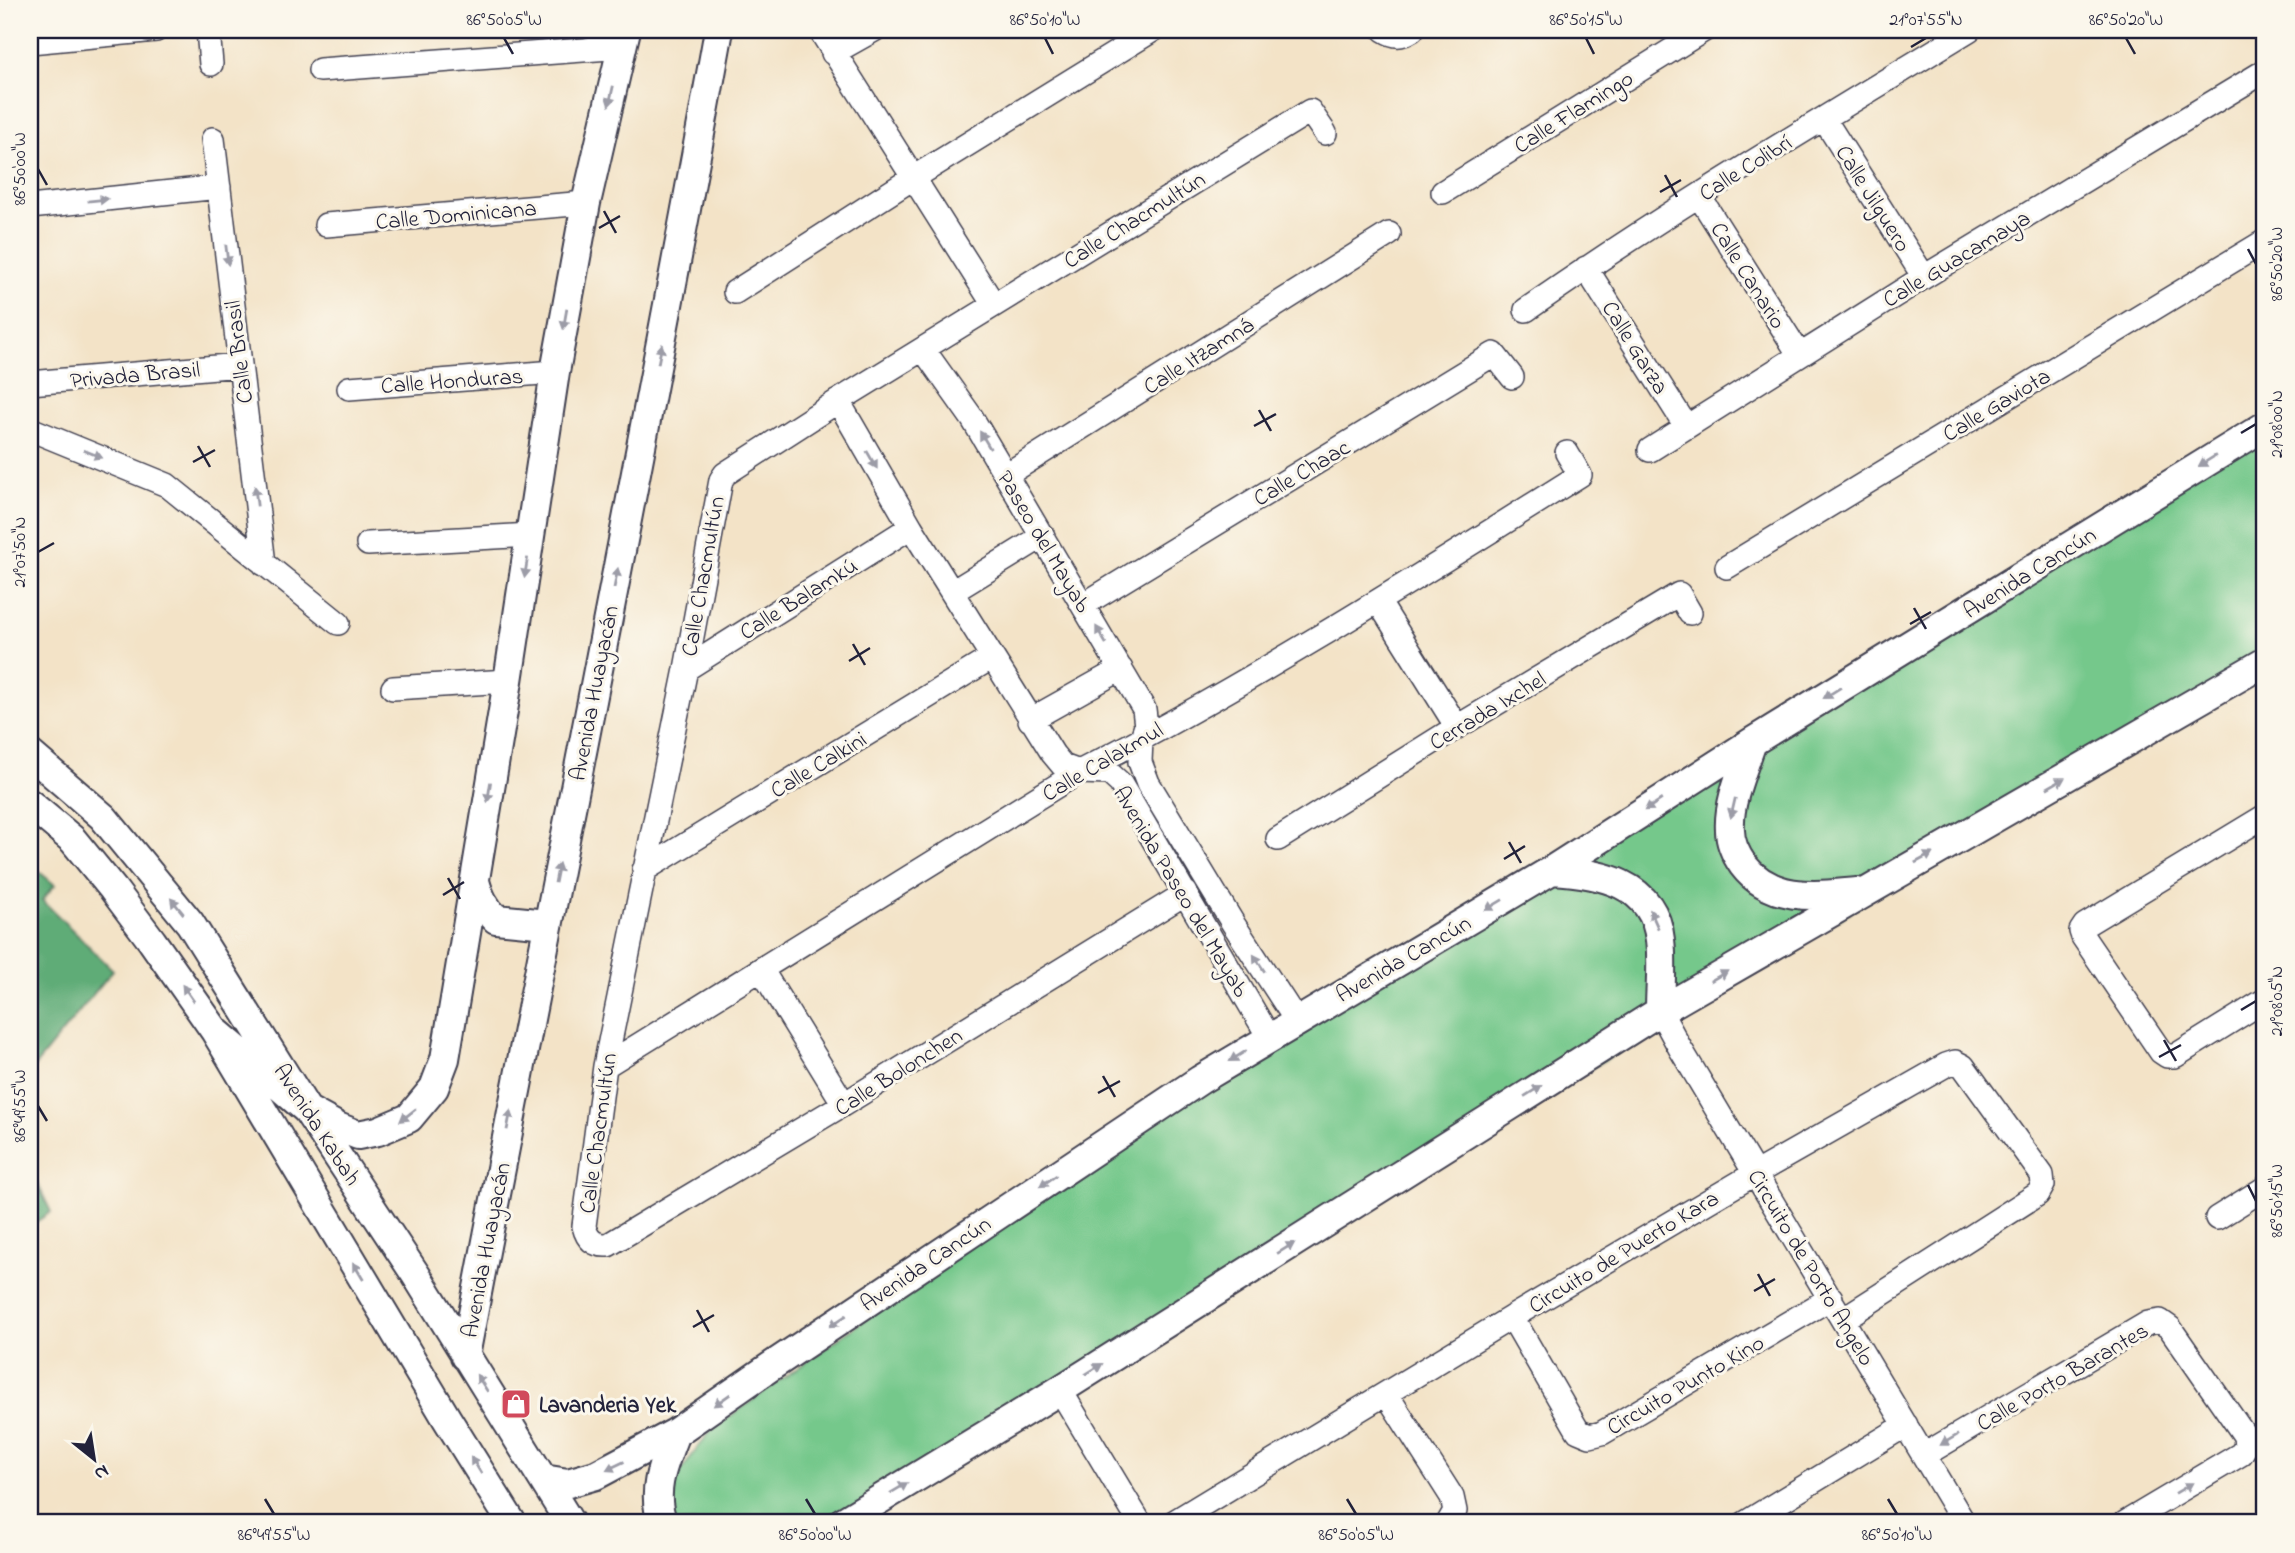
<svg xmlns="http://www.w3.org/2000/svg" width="2295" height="1553" viewBox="0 0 2295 1553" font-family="'Indie Flower',sans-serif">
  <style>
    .green { fill: #74c88b; stroke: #4b7563; stroke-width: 2 }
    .forest { fill: #5fac77; stroke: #406759; stroke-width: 2 }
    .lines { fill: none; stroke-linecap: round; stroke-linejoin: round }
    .minor-casing { stroke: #413f50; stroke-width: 26 }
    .major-casing { stroke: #413f50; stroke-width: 32 }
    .minor { stroke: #fff; stroke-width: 23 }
    .major { stroke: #fff; stroke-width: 28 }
    .oneway { fill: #9c9ca7 }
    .ticks { fill: none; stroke: #22223b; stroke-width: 2.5 }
    .labels { text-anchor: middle; stroke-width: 6; stroke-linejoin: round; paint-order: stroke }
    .street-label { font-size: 23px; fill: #22223b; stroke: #fbf7ec }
    .poi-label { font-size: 23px; font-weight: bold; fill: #22223b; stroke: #fbf7ec; text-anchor: start }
    .neatline { fill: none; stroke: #22223b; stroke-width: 2.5 }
    .ticks-label { font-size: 18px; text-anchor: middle; fill: #22223b }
  </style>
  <rect width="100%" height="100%" fill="#fbf7ec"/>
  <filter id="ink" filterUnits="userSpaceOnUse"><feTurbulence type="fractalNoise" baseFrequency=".0143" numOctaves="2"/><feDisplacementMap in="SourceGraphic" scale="14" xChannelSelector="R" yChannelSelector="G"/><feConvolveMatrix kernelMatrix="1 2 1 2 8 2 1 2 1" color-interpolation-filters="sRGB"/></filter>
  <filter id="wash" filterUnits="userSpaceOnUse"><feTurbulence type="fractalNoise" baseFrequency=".00686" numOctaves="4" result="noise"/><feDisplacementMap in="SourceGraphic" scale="28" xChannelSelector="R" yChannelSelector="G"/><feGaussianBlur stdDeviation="1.57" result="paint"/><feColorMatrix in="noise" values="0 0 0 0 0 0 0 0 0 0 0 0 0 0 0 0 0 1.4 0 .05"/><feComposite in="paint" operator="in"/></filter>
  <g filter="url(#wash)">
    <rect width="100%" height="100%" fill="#f3e3c7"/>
    <!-- green -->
    <path class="green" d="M2265,426V661L839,1523H664L658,1502L711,1430L1200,1080Z"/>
    <!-- forest -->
    <path class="forest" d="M30,864L55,885L42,900L113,970L30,1072Z
      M30,1168L51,1212L30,1226Z"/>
  </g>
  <g filter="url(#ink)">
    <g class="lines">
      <!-- minor casing -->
      <g class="minor-casing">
        <path id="minor" d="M208,30L211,64
          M820,30L994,305
          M1384,30C1395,37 1401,37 1412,30
          M30,42L156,30
          M833,53L874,30
          M320,70L623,47
          M1824,119L1924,277
          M213,139L264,564
          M1443,192L1704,30
          M1699,196L1799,354
          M30,207L219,187
          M326,225L586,203
          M1586,268L1686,426
          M735,292L913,178L1153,30
          M1526,310C1669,210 1820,121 1969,30
          M923,349L972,418L1144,709L1146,726L1141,740L1140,762L1148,783L1234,925L1296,1020
          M30,383L240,365
          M349,388L555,372
          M838,401L911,527L1053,754L1063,766L1079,772L1109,773L1120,783L1269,1037
          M30,429L167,485L338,623
          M1650,450L1924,277L2265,71
          M1006,475L1389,234
          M368,544L531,535
          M1727,567L2265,241
          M952,592L1043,536
          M1378,601L1457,727
          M1083,605L1494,354L1512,377
          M686,669L911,527
          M393,688L508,681
          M1030,720L1121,669
          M2265,816L2085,925L2081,931L2083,937L2161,1052L2167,1056H2175L2265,1000
          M1278,839L1457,727L1679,594L1690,613
          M644,870L991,658
          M1186,893L844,1104L608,1245C594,1246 587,1239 584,1226L605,1066L686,669L721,480L725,474L838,401L1310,111L1325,133
          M761,969L844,1104
          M1660,1011L1680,1048L1964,1523
          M605,1066L1079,772C1251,683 1416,578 1580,475L1567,453
          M2217,1218L2265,1188
          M1512,1317L1578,1431L1590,1436L1602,1433L1831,1298
          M1060,1390L1140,1523
          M1387,1395L1452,1497L1455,1511L1448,1523
          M1924,1455L2148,1323L2160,1321L2170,1328L2245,1436L2246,1446L2241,1454L2125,1523
          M1172,1523L1512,1317L1756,1173L1946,1065L1955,1062L1963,1066L2042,1175L2043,1185L2038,1194L1843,1319
          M1745,1523L1906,1425"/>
      </g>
      <!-- major casing -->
      <g class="major-casing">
        <path id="major" d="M1752,742C1743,769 1728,802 1730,830C1730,843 1736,855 1743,865C1771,902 1816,896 1857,892
          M30,754L103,817L190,923L307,1110L416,1275L570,1523
          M30,804L73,840L113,889L152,941L215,1031L447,1419L512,1523
          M1552,870C1599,873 1654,882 1660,940C1663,963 1660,987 1660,1011
          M475,881C479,896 484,907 496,919L547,924
          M215,1031L307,1110L338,1127L358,1135L378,1131L409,1118L434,1088L445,1059L508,681L555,372L586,203L626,30
          M465,1356C549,914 639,473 719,30
          M543,1479L568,1483L596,1475L675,1433L770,1367L1200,1080L1552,870L1752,742L2265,426
          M663,1523C650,1492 664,1462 675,1433
          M841,1523L1060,1390L1660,1011L2265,662"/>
      </g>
      <!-- minor -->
      <use href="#minor" class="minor"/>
      <!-- major -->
      <use href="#major" class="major"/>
    </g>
    <!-- one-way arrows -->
    <defs><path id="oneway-solid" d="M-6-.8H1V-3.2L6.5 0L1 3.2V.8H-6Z" transform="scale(1.75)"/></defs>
    <g class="oneway">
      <use href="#oneway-solid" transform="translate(611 96) rotate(103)"/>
      <use href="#oneway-solid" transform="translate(98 200) rotate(-6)"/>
      <use href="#oneway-solid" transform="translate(227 255) rotate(83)"/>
      <use href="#oneway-solid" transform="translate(565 319) rotate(100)"/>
      <use href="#oneway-solid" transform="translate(660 354) rotate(-79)"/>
      <use href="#oneway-solid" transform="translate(985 440) rotate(-121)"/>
      <use href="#oneway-solid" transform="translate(93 454) rotate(22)"/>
      <use href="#oneway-solid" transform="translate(872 460) rotate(60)"/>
      <use href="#oneway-solid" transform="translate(2207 461) rotate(148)"/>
      <use href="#oneway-solid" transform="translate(256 496) rotate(-97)"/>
      <use href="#oneway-solid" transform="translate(526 568) rotate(99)"/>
      <use href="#oneway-solid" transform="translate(616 578) rotate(-79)"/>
      <use href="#oneway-solid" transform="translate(1101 635) rotate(-120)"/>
      <use href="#oneway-solid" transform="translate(1832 693) rotate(148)"/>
      <use href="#oneway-solid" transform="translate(2056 783) rotate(-30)"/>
      <use href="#oneway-solid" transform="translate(489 792) rotate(99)"/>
      <use href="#oneway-solid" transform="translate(1653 805) rotate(147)"/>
      <use href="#oneway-solid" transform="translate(1733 808) rotate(103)"/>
      <use href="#oneway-solid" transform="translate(1924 858) rotate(-29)"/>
      <use href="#oneway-solid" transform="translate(557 873) rotate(-79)"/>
      <use href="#oneway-solid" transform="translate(1494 905) rotate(149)"/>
      <use href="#oneway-solid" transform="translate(177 906) rotate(-129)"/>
      <use href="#oneway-solid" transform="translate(1654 919) rotate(-114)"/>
      <use href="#oneway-solid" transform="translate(1259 963) rotate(-123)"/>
      <use href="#oneway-solid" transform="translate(1719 976) rotate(-30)"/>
      <use href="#oneway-solid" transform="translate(188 993) rotate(-125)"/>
      <use href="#oneway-solid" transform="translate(1238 1056) rotate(148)"/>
      <use href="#oneway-solid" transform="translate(1533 1091) rotate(-32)"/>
      <use href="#oneway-solid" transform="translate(408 1115) rotate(142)"/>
      <use href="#oneway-solid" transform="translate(509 1120) rotate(-79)"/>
      <use href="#oneway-solid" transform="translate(1048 1181) rotate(146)"/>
      <use href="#oneway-solid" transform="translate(1286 1248) rotate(-32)"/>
      <use href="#oneway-solid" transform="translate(358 1271) rotate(-121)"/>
      <use href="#oneway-solid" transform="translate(838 1321) rotate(146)"/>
      <use href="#oneway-solid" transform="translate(1094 1369) rotate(-32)"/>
      <use href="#oneway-solid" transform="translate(482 1383) rotate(-123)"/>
      <use href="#oneway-solid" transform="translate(722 1400) rotate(145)"/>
      <use href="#oneway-solid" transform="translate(1949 1440) rotate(149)"/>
      <use href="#oneway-solid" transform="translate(476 1465) rotate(-122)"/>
      <use href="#oneway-solid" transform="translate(615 1466) rotate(154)"/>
      <use href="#oneway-solid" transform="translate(899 1488) rotate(-31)"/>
      <use href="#oneway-solid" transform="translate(2184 1488) rotate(-31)"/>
    </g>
  </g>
  <!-- ticks -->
  <path class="ticks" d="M504,38L513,54M1045,38L1053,54M1586,38L1594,54M2126,38L2135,54M1911,47L1926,38M38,169L47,185M1665,175L1677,197M1660,192L1681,180M604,211L616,233M599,228L620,216M2248,249L2256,264M1259,410L1271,431M1254,426L1276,414M2241,433L2256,424M198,446L210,467M193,462L215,450M38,552L54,543M1914,608L1926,629M1910,624L1931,612M853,644L865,665M849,661L870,648M1509,842L1521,863M1504,859L1525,846M448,878L460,899M443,895L464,882M2241,1010L2256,1001M2164,1040L2176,1061M2159,1057L2181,1045M1103,1076L1115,1097M1098,1093L1120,1081M38,1106L47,1121M2248,1185L2256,1201M1758,1274L1770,1296M1754,1291L1775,1279M697,1310L709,1332M693,1327L714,1315M265,1499L274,1514M806,1499L815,1514M1347,1499L1356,1514M1888,1499L1897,1514"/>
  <!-- icons -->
  <defs>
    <g id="shop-square" transform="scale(1.575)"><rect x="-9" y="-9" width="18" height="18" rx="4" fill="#d1495b" stroke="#fbf7ec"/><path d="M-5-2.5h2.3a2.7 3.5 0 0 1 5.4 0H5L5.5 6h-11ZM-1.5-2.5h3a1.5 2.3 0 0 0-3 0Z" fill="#fff"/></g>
  </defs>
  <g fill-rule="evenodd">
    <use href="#shop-square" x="516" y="1404"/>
  </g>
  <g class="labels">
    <!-- street labels -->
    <g class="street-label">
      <text transform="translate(1573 111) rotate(-32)" y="8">Calle Flamingo</text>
      <text transform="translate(1745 167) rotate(-32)" y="8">Calle Colibrí</text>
      <text transform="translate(1874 198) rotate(58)" y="8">Calle Jilguero</text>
      <text transform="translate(456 214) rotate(-5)" y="8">Calle Dominicana</text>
      <text transform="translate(1134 219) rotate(-32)" y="8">Calle Chacmultún</text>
      <text transform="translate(1956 258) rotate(-31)" y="8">Calle Guacamaya</text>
      <text transform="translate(1749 275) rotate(58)" y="8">Calle Canario</text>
      <text transform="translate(1636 347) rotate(58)" y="8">Calle Garza</text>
      <text transform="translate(238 352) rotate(-97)" y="8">Calle Brasil</text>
      <text transform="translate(1198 355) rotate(-32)" y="8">Calle Itzamná</text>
      <text transform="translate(135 374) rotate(-5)" y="8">Privada Brasil</text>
      <text transform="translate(452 380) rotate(-4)" y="8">Calle Honduras</text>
      <text transform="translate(1996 404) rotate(-31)" y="8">Calle Gaviota</text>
      <text transform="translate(1301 472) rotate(-31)" y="8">Calle Chaac</text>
      <text transform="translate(1045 541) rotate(59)" y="8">Paseo del Mayab</text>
      <text transform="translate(2029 572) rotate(-32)" y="8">Avenida Cancún</text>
      <text transform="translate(702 576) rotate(-80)" y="8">Calle Chacmultún</text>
      <text transform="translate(798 598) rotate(-32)" y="8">Calle Balamkú</text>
      <text transform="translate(593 693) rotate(-79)" y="8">Avenida Huayacán</text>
      <text transform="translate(1487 710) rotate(-31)" y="8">Cerrada Ixchel</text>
      <text transform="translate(1102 761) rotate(-30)" y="8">Calle Calakmul</text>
      <text transform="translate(818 764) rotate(-31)" y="8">Calle Calkini</text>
      <text transform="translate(1182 891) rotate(59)" y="8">Avenida Paseo del Mayab</text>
      <text transform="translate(1403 958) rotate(-30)" y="8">Avenida Cancún</text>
      <text transform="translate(898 1071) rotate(-32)" y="8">Calle Bolonchen</text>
      <text transform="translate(318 1124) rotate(57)" y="8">Avenida Kabah</text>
      <text transform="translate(597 1133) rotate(-82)" y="8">Calle Chacmultún</text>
      <text transform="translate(485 1250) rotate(-79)" y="8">Avenida Huayacán</text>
      <text transform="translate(1623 1251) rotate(-31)" y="8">Circuito de Puerto Kara</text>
      <text transform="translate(925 1263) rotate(-34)" y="8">Avenida Cancún</text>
      <text transform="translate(1812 1267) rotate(59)" y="8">Circuito de Porto Angelo</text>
      <text transform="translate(2062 1376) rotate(-30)" y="8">Calle Porto Barantes</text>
      <text transform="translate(1685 1384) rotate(-30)" y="8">Circuito Punto Kino</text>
    </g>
    <!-- poi labels -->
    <g class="poi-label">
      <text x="539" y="1412">Lavanderia Yek</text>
    </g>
  </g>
  <!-- margin -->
  <rect width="2295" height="1553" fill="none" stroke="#fbf7ec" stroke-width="77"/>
  <!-- north arrow -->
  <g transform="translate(94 1459) rotate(150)" stroke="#fbf7ec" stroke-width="5" paint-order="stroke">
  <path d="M0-5L12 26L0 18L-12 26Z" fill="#22223b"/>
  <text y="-10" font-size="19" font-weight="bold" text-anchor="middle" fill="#22223b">N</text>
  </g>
  <rect x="38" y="38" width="2218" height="1476" class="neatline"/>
  <g class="ticks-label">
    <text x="504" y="25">86°50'05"W</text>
    <text x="1045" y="25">86°50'10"W</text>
    <text x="1586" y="25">86°50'15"W</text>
    <text x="1926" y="25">21°07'55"N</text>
    <text x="2126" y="25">86°50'20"W</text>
    <text transform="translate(19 169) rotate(-90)" y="6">86°50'00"W</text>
    <text transform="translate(2276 264) rotate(-90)" y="6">86°50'20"W</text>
    <text transform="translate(2276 424) rotate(-90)" y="6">21°08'00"N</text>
    <text transform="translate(19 552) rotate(-90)" y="6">21°07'50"N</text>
    <text transform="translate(2276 1001) rotate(-90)" y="6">21°08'05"N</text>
    <text transform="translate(19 1106) rotate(-90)" y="6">86°49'55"W</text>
    <text transform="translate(2276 1201) rotate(-90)" y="6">86°50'15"W</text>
    <text x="274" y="1540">86°49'55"W</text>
    <text x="815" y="1540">86°50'00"W</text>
    <text x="1356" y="1540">86°50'05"W</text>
    <text x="1897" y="1540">86°50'10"W</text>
  </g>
</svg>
